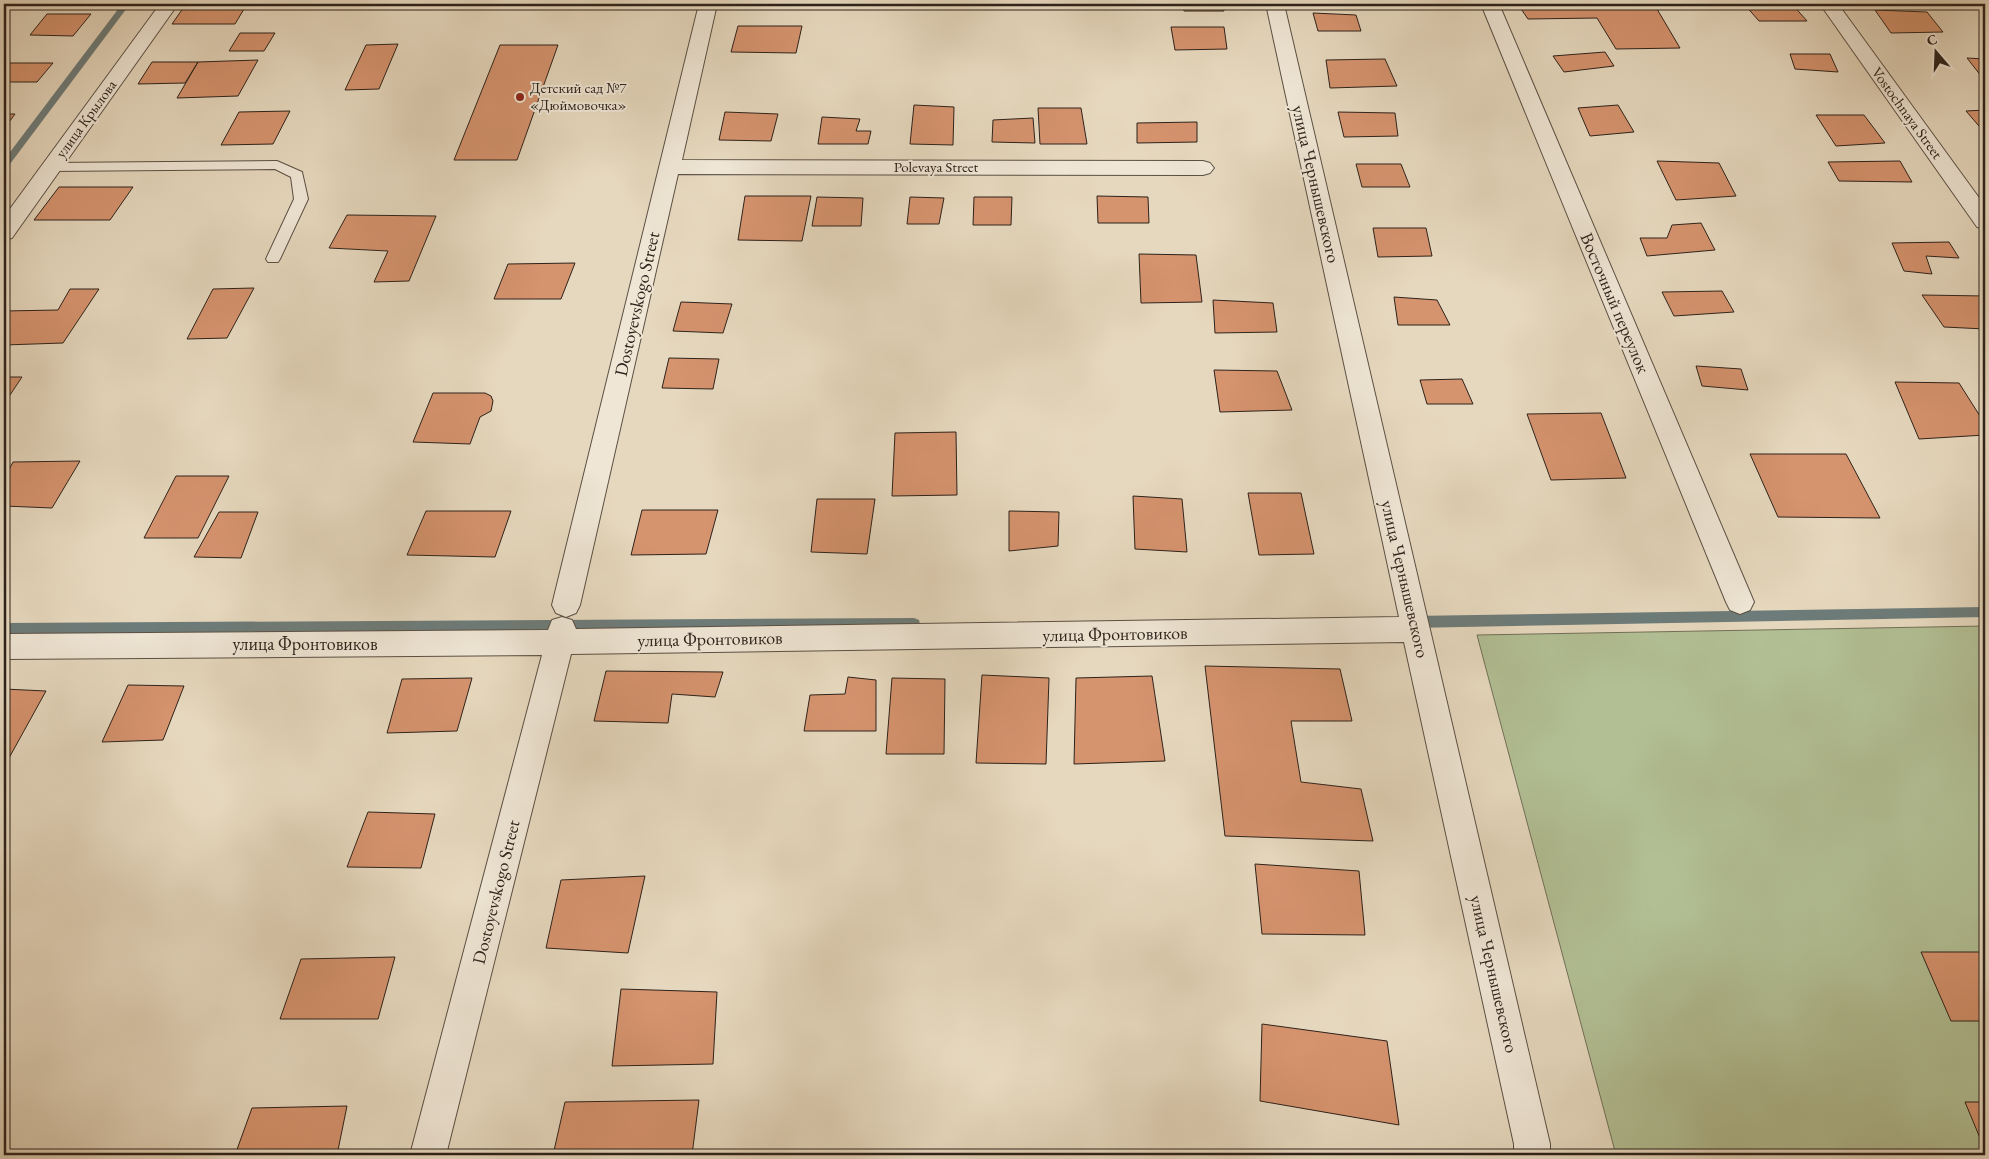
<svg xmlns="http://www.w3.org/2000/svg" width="1989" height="1159" viewBox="0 0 1989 1159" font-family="'EB Garamond',serif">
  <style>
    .green { fill: #b2bf94; stroke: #707058 }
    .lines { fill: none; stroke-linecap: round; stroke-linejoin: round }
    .stream { fill: #6d7c7a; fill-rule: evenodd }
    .building { fill: #d5936e; stroke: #2d221b }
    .service-casing { stroke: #5b5044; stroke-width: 2 }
    .minor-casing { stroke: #5b5044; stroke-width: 2 }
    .service { fill: #efe6d5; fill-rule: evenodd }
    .minor { fill: #efe6d5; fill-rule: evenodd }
    .poi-dot { fill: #8f2418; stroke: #efe6d5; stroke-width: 2 }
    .labels { text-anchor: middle; stroke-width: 4; stroke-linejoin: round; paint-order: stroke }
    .far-poi-label { font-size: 15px; fill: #2d221b; stroke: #efe6d5; text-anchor: start }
    .far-street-label { font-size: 15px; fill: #2d221b; stroke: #efe6d5 }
    .street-label { font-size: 18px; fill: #2d221b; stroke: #efe6d5 }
  </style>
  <rect width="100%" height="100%" fill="#e6d8be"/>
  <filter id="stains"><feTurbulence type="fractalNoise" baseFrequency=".004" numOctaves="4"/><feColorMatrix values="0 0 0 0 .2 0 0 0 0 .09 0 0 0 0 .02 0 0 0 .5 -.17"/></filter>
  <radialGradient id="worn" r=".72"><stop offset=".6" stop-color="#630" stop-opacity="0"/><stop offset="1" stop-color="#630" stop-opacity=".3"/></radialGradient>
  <!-- green -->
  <path class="green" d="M1985,626V1155H1616L1477,635Z"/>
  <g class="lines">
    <!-- stream -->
    <path class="stream" d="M122,4H130L7,168L4,169V160Z
      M1985,607V617L1411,628L1406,626L1405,622L1406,618L1411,616Z
      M914,618L919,620L920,624L919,628L914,630L4,635V623Z"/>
  </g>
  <!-- building -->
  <path class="building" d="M186,4H247L235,24H172Z
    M744,4H785L783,9H743Z
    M1182,4H1222L1224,11H1184Z
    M1568,4H1654L1680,48L1616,49L1597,18L1528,19L1519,6Z
    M1792,4L1807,21H1759L1745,5Z
    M1875,10L1927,12L1943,32L1891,33Z
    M1313,13L1356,15L1361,31H1318Z
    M47,14H91L73,36L30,35Z
    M738,26H802L796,53L731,52Z
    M1171,27H1224L1227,49L1175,50Z
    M240,33H275L264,51H229Z
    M398,44L379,89L345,90L366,45Z
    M500,45H558L517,160H454Z
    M1605,52L1614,66L1564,72L1553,56Z
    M1790,54H1830L1838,72L1795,69Z
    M1967,58L1985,59V81Z
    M1385,59L1397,86L1330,88L1326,60Z
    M258,60L238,96L177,98L198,62Z
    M152,62H198L185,83L138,84Z
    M4,63H53L37,82H4Z
    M914,105L954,107L953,145L910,144Z
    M1618,105L1634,132L1590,136L1578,108Z
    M1038,108H1081L1087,144H1040Z
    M1985,110V133L1966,111Z
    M290,111L273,144L221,145L239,112Z
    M725,112L778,114L771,141L719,140Z
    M1338,112L1395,113L1398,136L1344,137Z
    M4,114H15L4,129Z
    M1816,115H1864L1885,143L1836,146Z
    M822,117L860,119L856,131H871L868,144H818Z
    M1033,118L1035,143L992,142L993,120Z
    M1197,122V142L1137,143V123Z
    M1657,161L1719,163L1736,196L1676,200Z
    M1900,161L1912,182L1839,181L1828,162Z
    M1356,164H1401L1410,187H1362Z
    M59,187H133L110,220H34Z
    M745,196H811L802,241L738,240Z
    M1097,196L1148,197L1149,223H1098Z
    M817,197L863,198L861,226H812Z
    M910,197L944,198L939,224H907Z
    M974,197H1012L1011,225H973Z
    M347,215L436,216L409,281L374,282L388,251L329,248Z
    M1701,223L1715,250L1647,256L1640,238H1667L1672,225Z
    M1373,228H1426L1432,256L1378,257Z
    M1949,242L1959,258L1926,256L1932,274L1904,271L1892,243Z
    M1139,254L1196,255L1202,302L1141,303Z
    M575,263L561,299H494L508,264Z
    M254,288L227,338L187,339L213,289Z
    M70,289H99L63,343L4,345V311L58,310Z
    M1722,291L1734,312L1674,316L1662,292Z
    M1922,295L1985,296V329L1944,327Z
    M1394,297L1437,300L1450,325H1398Z
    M1213,300L1273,303L1277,332L1215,333Z
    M681,302L732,304L723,333L673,331Z
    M669,358L719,359L713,389L662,388Z
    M1696,366L1741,369L1748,390L1702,386Z
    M1214,370L1277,371L1292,410L1220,412Z
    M4,377H22L4,404Z
    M1462,379L1473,404H1427L1420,380Z
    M1895,382L1959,383L1985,424V435L1919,439Z
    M433,393H485L491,396L493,401L491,411L480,417L470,444L413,442Z
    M1601,413L1626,478L1551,480L1527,414Z
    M956,432L957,495L892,496L895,433Z
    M1750,454H1846L1880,518L1778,517Z
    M80,461L52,508L4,506V479L13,462Z
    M176,476H229L198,538H144Z
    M1248,493H1301L1314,554L1259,555Z
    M1133,496L1182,499L1187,552L1135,549Z
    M817,499H875L867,554L811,552Z
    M642,510H718L706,554L631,555Z
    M426,511H511L495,557L407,555Z
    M1009,511L1059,512L1058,546L1009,551Z
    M219,512H258L241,558L194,557Z
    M1205,666L1340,669L1352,721H1291L1301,782L1361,789L1373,841L1225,836Z
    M606,671L723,672L715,697L672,694L668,723L594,721Z
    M982,675L1049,678L1046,764L976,763Z
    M1152,676L1165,761L1074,764L1076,678Z
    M848,677L876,680V731H804L810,695L845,694Z
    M472,678L457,731L387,733L402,679Z
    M892,678L945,679L944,754H886Z
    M128,685L184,686L163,740L102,742Z
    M4,689L46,691L9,758H4Z
    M368,812L435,814L421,868L347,867Z
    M1255,864L1359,871L1365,935L1262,934Z
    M645,876L628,953L546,948L561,880Z
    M1921,952H1985V1021H1951Z
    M395,957L378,1019H280L301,959Z
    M621,989L717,992L713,1064L612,1066Z
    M1262,1024L1387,1041L1399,1125L1260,1101Z
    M699,1100L692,1155H553L565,1102Z
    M1965,1102H1985V1150Z
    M347,1106L337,1155H235L252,1108Z"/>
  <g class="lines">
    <!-- service casing -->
    <g class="service-casing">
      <path id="service" d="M277,161L302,172L308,199L280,259L278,262H268L266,259L294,199L291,177L275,169L51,171L46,170L44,167L46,164L51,163Z"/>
    </g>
    <!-- minor casing -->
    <g class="minor-casing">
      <path id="minor" d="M160,4H178L12,238L4,240V217Z
        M699,4H717L682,160L1203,161L1210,163L1214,168L1210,173L1203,175L678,174L580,605L576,613L566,617L556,613L552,605Z
        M1266,4H1284L1550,1144V1155H1514V1144L1404,642L571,654L446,1155H410L542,655L4,659V634L548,630L552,620L562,617L572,620L576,629L1399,617Z
        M1481,4H1499L1754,602L1750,610L1740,614L1730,610L1726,602Z
        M1820,4H1838L1985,206V229L1977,227Z"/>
    </g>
    <!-- service -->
    <use href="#service" class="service"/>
    <!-- minor -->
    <use href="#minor" class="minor"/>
  </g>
  <!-- markers -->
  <circle class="poi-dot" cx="520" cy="97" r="5"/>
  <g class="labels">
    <!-- far-poi labels -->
    <g class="far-poi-label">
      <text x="530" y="93">Детский сад №7<tspan x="530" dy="17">«Дюймовочка»</tspan></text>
    </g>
    <!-- far-street labels -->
    <g class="far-street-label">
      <text transform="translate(1907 113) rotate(54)" y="5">Vostochnaya Street</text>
      <text transform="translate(86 119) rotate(-54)" y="5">улица Крылова</text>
      <text x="936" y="172">Polevaya Street</text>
    </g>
    <!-- street labels -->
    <g class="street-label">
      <text transform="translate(1316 184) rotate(77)" y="6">улица Чернышевского</text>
      <text transform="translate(1615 303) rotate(67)" y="6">Восточный переулок</text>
      <text transform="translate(637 304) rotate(-77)" y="6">Dostoyevskogo Street</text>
      <text transform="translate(1405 579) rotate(77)" y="6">улица Чернышевского</text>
      <text transform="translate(1115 634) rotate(-1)" y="6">улица Фронтовиков</text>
      <text transform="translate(710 639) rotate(-1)" y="6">улица Фронтовиков</text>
      <text x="305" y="650">улица Фронтовиков</text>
      <text transform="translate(496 892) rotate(-76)" y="6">Dostoyevskogo Street</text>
      <text transform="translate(1494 974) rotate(77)" y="6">улица Чернышевского</text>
    </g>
  </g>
  <!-- margin -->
  <rect width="1989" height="1159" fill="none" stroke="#e6d8be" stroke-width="20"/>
  <rect x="5" y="5" width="1979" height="1149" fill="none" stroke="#2d221b" stroke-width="2.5"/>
  <rect x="10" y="10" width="1969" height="1139" fill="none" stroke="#2d221b"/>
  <!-- north arrow -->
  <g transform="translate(1936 52) rotate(341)" stroke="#efe6d5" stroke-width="4" paint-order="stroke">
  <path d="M0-4L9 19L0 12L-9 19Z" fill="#2d221b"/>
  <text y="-8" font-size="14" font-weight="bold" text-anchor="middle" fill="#2d221b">С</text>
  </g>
  <rect width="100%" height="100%" filter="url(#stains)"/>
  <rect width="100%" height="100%" fill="url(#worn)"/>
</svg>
